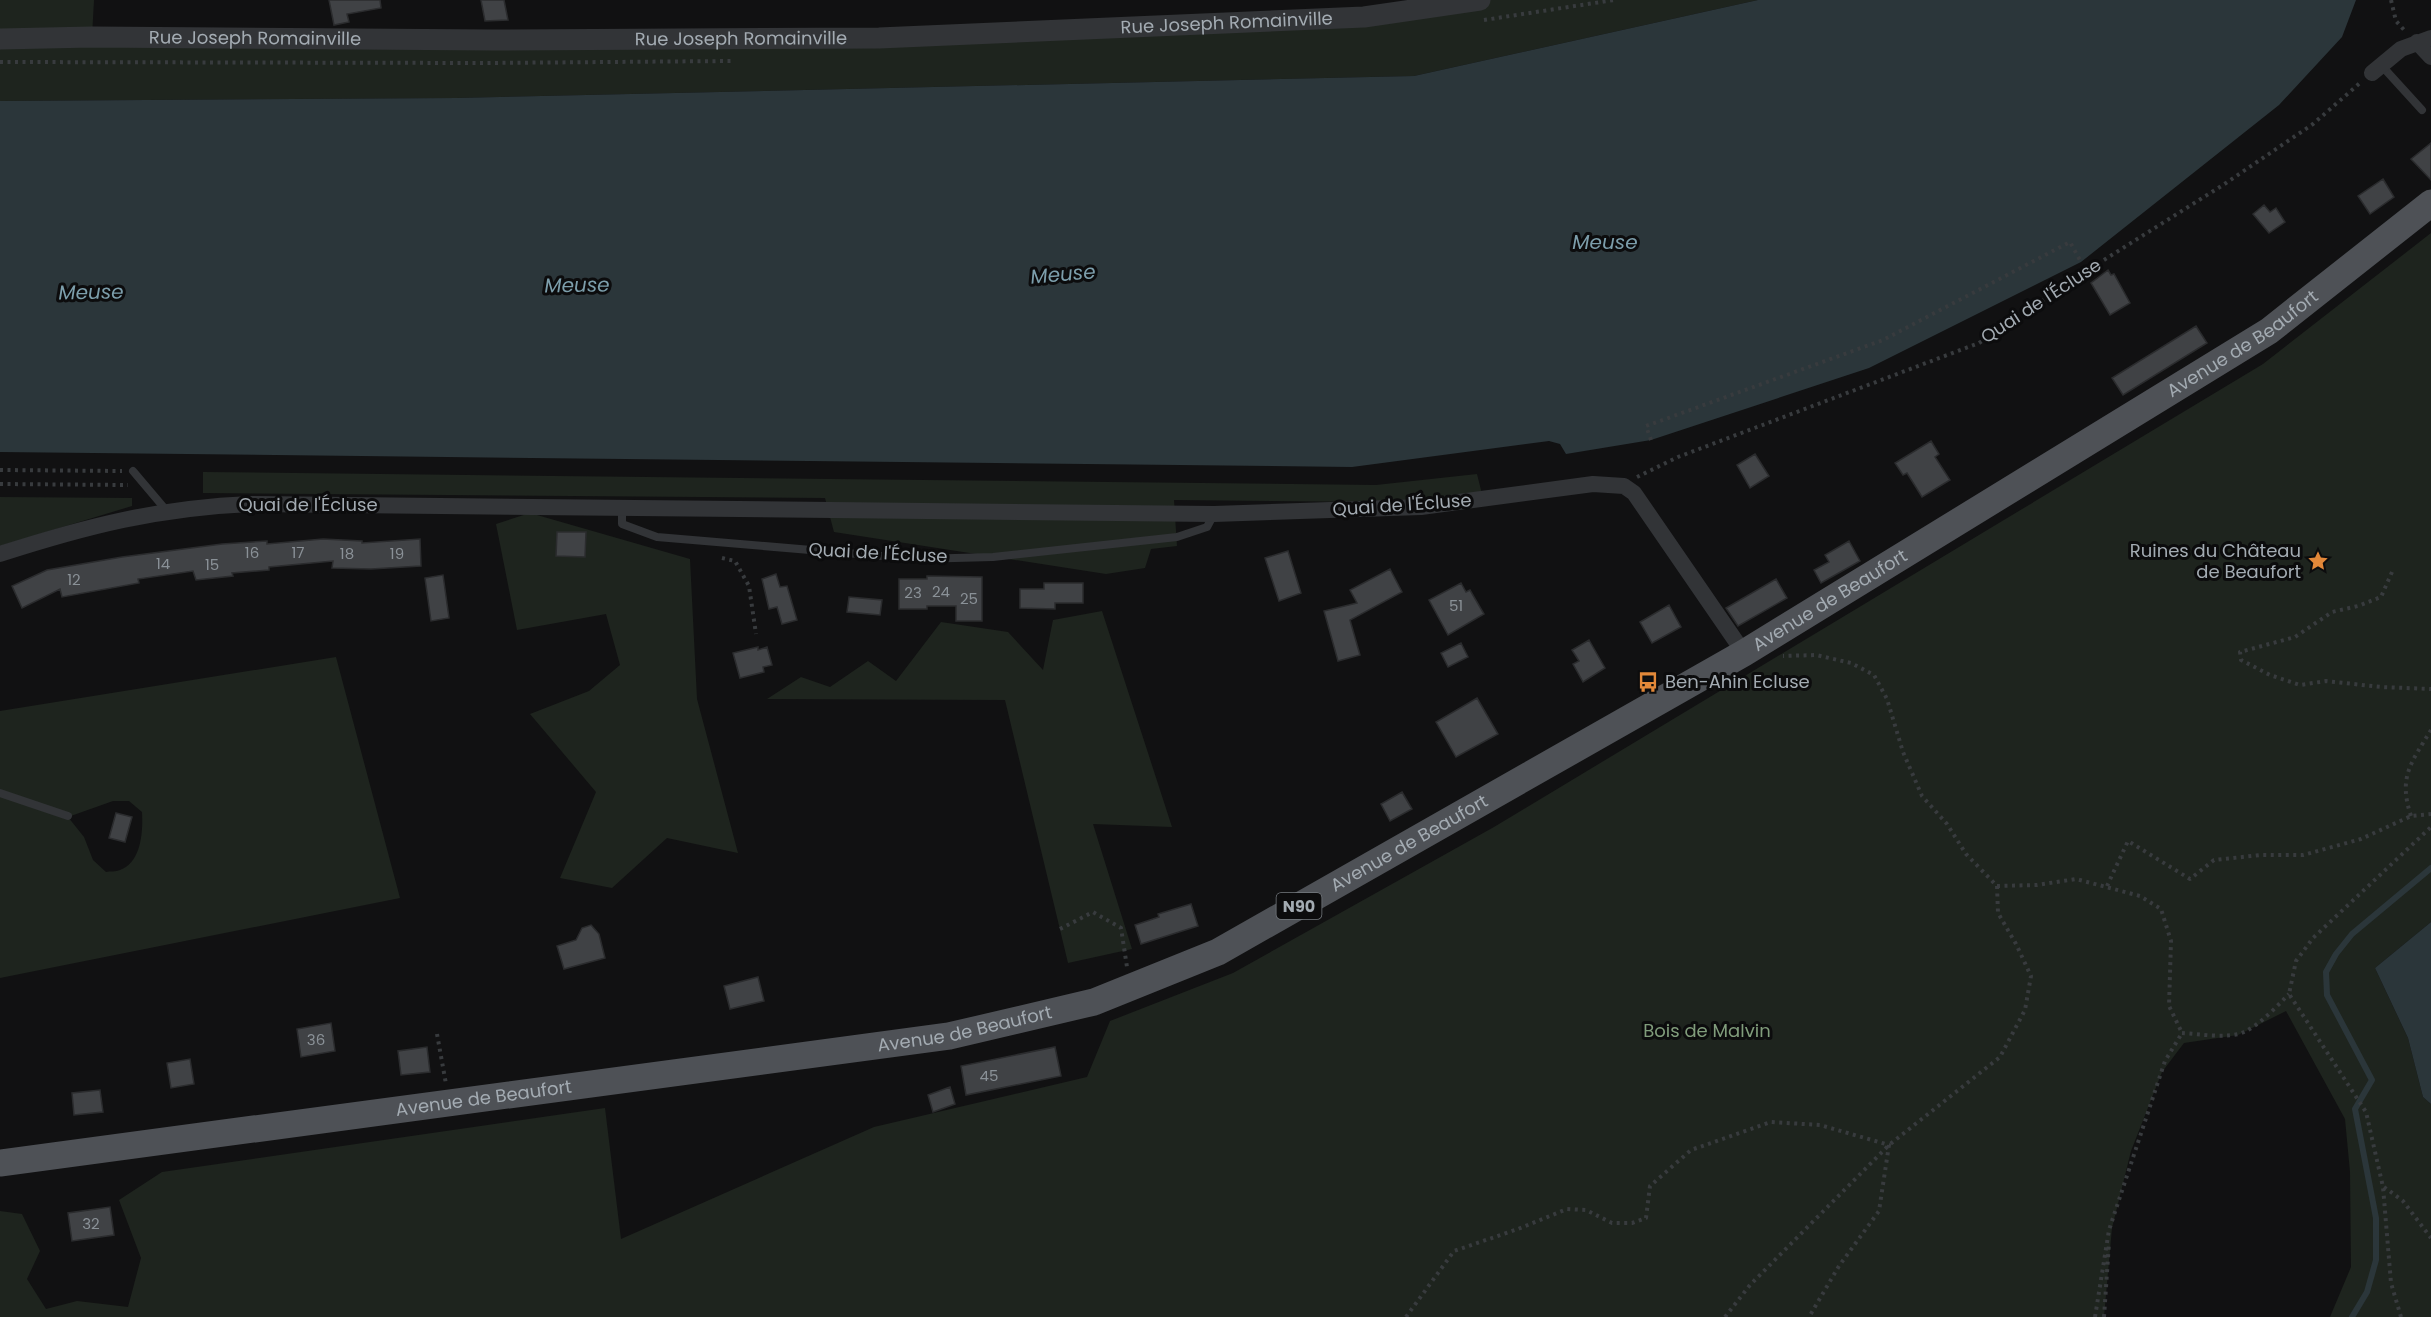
<svg xmlns="http://www.w3.org/2000/svg" width="2431" height="1317" viewBox="0 0 2431 1317" font-family="Poppins,sans-serif">
  <style>
    .green { fill: #1e241e; fill-rule: evenodd }
    .water { fill: #2b363a }
    .lines { fill: none; stroke-linecap: round; stroke-linejoin: round }
    .stream { stroke: #2b363a; stroke-width: 6 }
    .building { fill: #404245; stroke: #2b2c2e; stroke-width: 1.5 }
    .path { stroke: #383b3e; stroke-width: 4; stroke-dasharray: 3 4.5; stroke-linecap: butt }
    .service { stroke: #323437; stroke-width: 8 }
    .minor { stroke: #323437; stroke-width: 16 }
    .tertiary { stroke: #323437; stroke-width: 21 }
    .primary { stroke: #4e5156; stroke-width: 27 }
    .labels { text-anchor: middle; stroke-width: 6; stroke-linejoin: round; paint-order: stroke }
    .number-label { font-size: 15px; fill: #8a9197 }
    .shield { fill: #0c0c0d; stroke: #767b80; stroke-width: 1.5 }
    .shield-label { font-size: 16px; font-weight: bold; fill: #a3abb2 }
    .street-label { font-size: 18px; fill: #a3abb2; stroke: #0c0c0d }
    .poi-label { font-size: 18px; fill: #a3abb2; stroke: #0c0c0d; text-anchor: end }
    .park-label { font-size: 18px; fill: #809c7b; stroke: #0c0c0d }
    .water-label { font-size: 20px; font-style: italic; fill: #7c9eab; stroke: #0c0c0d }
  </style>
  <rect width="100%" height="100%" fill="#111112"/>
  <!-- green -->
  <path class="green" d="M0,0H94L92,37L879,38L1480,0H1758L1414,76L457,98L0,101Z
    M2431,233V922L2375,968L2408,1038L2423,1097L2431,1104V1317H2330L2351,1267L2350,1172L2345,1119L2286,1011L2238,1035L2184,1043L2162,1072L2131,1151L2112,1228L2104,1317H0V1211L22,1214L40,1251L27,1279L46,1309L77,1301L128,1307L141,1258L119,1200L162,1172L605,1108L621,1239L874,1127L1087,1077L1110,1021L1233,973L1494,827L2263,364Z
    M203,472L1376,485L1477,474L1482,494L1374,502L1174,500L1177,546L1151,549L1145,568L1106,574L834,532L825,498L203,493Z
    M0,497L132,498V506L0,546Z
    M530,513L690,559L697,699L738,853L667,838L612,888L560,878L596,792L530,714L589,691L620,665L606,614L517,630L496,524Z
    M1102,611L1172,827L1093,824L1132,949L1068,963L1005,700L767,699L801,677L830,687L868,661L896,681L941,622L1008,632L1043,670L1053,620Z
    M336,657L400,898L0,978V711ZM113,801H129L142,812C143,830 142,862 120,870C116,872 110,871 106,872L93,860L84,837L68,817Z"/>
  <!-- water -->
  <path class="water" d="M1758,0H2356L2342,37L2279,105L2081,262L1869,368L1651,440L1566,454L1560,444L1549,441L1352,467L0,452V101L457,98L1414,76Z
    M2431,922V1104L2423,1097L2408,1038L2375,968Z"/>
  <g class="lines">
    <!-- stream -->
    <path class="stream" d="M2352,1317L2367,1292L2376,1260V1218L2355,1109L2372,1080L2327,995L2326,972L2336,954L2352,934L2431,868"/>
  </g>
  <!-- building -->
  <path class="building" d="M329,0H380L381,8L347,14L349,22L334,25Z
    M481,0H504L508,20L485,21Z
    M2431,143V180L2411,159Z
    M2383,179L2394,197L2370,214L2358,196Z
    M2264,205L2270,212L2276,208L2285,222L2269,233L2253,214Z
    M2108,270L2111,275L2114,274L2130,303L2110,315L2091,283Z
    M2196,326L2207,343L2123,395L2112,378Z
    M1931,441L1939,454L1935,457L1950,480L1922,497L1907,473L1903,475L1895,463Z
    M1755,454L1769,476L1750,488L1737,465Z
    M557,532H586L585,557L556,556Z
    M323,539L362,541V543L420,539L421,566L371,569L332,568L333,561L269,567V570L232,573L233,576L196,580L193,571L138,579L139,583L62,597L60,589L22,608L12,586L47,570L122,557L222,544L267,541V544Z
    M1849,541L1860,561L1821,583L1814,570L1829,562L1825,555Z
    M1288,551L1301,593L1279,601L1265,558Z
    M1390,569L1402,592L1350,620L1360,655L1338,661L1324,611L1357,603L1350,590Z
    M776,574L780,587L787,586L797,620L782,624L777,607L769,609L762,579Z
    M443,575L449,618L431,621L425,578Z
    M927,576L982,577V621H956V606H927V609H899V579H927Z
    M1776,579L1787,598L1738,626L1726,608Z
    M1044,583H1083V603H1055V609L1020,608V589H1044Z
    M1461,583L1466,592L1470,590L1484,614L1448,635L1429,600Z
    M849,597L882,600L880,615L847,612Z
    M1669,605L1681,627L1652,643L1640,622Z
    M1589,640L1605,668L1583,682L1573,664L1579,661L1572,650Z
    M1461,643L1468,657L1448,667L1441,653Z
    M758,647V650L767,647L772,665L763,667L764,672L740,678L733,653Z
    M1477,698L1498,734L1456,757L1436,722Z
    M1402,792L1412,809L1390,821L1381,804Z
    M116,813L132,817L125,842L109,838Z
    M1191,904L1198,926L1141,944L1135,925L1159,917L1158,914Z
    M591,925L599,934L605,958L564,969L557,946L576,940L582,928Z
    M758,977L764,1001L730,1009L724,986Z
    M331,1023L335,1051L301,1057L297,1029Z
    M427,1047L430,1072L401,1075L398,1051Z
    M1055,1047L1061,1076L966,1095L961,1066Z
    M190,1059L194,1084L171,1088L167,1063Z
    M950,1087L955,1104L933,1112L928,1095Z
    M100,1090L103,1112L74,1115L72,1093Z
    M110,1207L114,1235L72,1241L68,1213Z"/>
  <g class="lines">
    <!-- path -->
    <path class="path" d="M2391,0L2396,21L2405,31
      M1484,20L1614,0
      M0,62L486,63L731,61
      M1651,440L1646,426L1883,340L2070,242L2081,262
      M0,470L122,471
      M1637,477L1678,457L1979,343L2088,270L2223,185L2313,124L2360,83
      M0,484L128,485
      M722,558L735,561L749,586L756,634
      M2392,572L2381,597L2358,606L2332,612L2295,637L2240,652L2241,660L2270,675L2300,685L2326,681L2381,687L2431,689
      M2411,816C2398,777 2411,763 2431,730
      M1997,886L2037,885L2076,879L2140,896L2161,909L2171,941L2169,1006L2182,1033
      M2107,886L2128,841L2190,879L2214,860L2261,855H2303L2361,839L2411,816L2431,814
      M1060,929L1093,912L1121,928L1127,967
      M2182,1033C2199,1034 2229,1039 2244,1032C2261,1024 2276,1007 2289,994
      M437,1034L446,1084
      M2384,1187L2403,1201L2431,1238
      M1406,1317L1454,1251L1518,1229L1567,1209L1586,1210L1612,1223H1632L1646,1218L1650,1186L1691,1150L1771,1122L1820,1125L1889,1145L1879,1211L1839,1266L1809,1317
      M1725,1317L1750,1285L1889,1145L2000,1057L2025,1010L2031,976L2016,944L1998,913L1997,886L1966,854L1947,824L1922,796L1903,752L1887,699L1874,675L1851,663L1816,655L1783,656
      M2095,1317L2109,1230L2165,1061L2182,1033
      M2104,1317L2109,1243
      M2401,1317L2391,1283L2383,1187L2366,1112L2289,994L2296,961L2313,938L2431,827"/>
    <!-- service -->
    <path class="service" d="M2381,65L2422,110
      M133,471L166,510
      M622,507V524L657,537L917,559L993,557L1177,537L1207,527L1214,514
      M0,793L68,816"/>
    <!-- minor -->
    <path class="minor" d="M2417,42L2431,57
      M2372,73L2401,49L2431,38
      M0,554C87,526 158,508 250,504L1214,514L1421,507L1593,484L1624,486L1634,493L1744,653"/>
    <!-- tertiary -->
    <path class="tertiary" id="s1" d="M0,39L92,37L492,40L879,38L1364,17L1480,0"/>
    <!-- primary -->
    <path class="primary" id="s2" d="M0,1163L949,1036L1094,1002L1218,952L1744,653L2269,331L2431,203"/>
  </g>
  <!-- icons -->
  <defs>
    <g id="sight-bare" transform="scale(1.62)"><path d="M0-6L1.8-2.2L6-1.7L2.9 1.2L3.7 5.4L0 3.3L-3.7 5.4L-2.9 1.2L-6-1.7L-1.8-2.2Z" fill="#e28839" stroke="#0c0c0d" stroke-width="2.5" paint-order="stroke"/></g>
    <g id="bus-bare" transform="scale(1.62)"><path d="M-5-6H5V4H4V6H2V4H-2V6H-4V4H-5ZM-3.5-4V0h7V-4ZM-3.5 1.2v1.5H-2V1.2ZM2 1.2v1.5H3.5V1.2Z" fill="#e28839" stroke="#0c0c0d" stroke-width="2.5" paint-order="stroke"/></g>
  </defs>
  <g fill-rule="evenodd">
    <use href="#sight-bare" x="2318" y="561"/>
    <use href="#bus-bare" x="1648" y="682"/>
  </g>
  <g class="labels">
    <!-- number labels -->
    <g class="number-label">
      <text x="252" y="558">16</text>
      <text x="298" y="558">17</text>
      <text x="347" y="559">18</text>
      <text x="397" y="559">19</text>
      <text x="163" y="569">14</text>
      <text x="212" y="570">15</text>
      <text x="74" y="585">12</text>
      <text x="941" y="597">24</text>
      <text x="913" y="598">23</text>
      <text x="969" y="604">25</text>
      <text x="1456" y="611">51</text>
      <text x="316" y="1045">36</text>
      <text x="989" y="1081">45</text>
      <text x="91" y="1229">32</text>
    </g>
    <!-- shield labels -->
    <rect class="shield" x="1276.5" y="893" width="45" height="26" rx="4.5"/>
    <g class="shield-label">
      <text x="1299" y="912">N90</text>
    </g>
    <!-- street labels -->
    <g class="street-label">
      <text dy="6" stroke="none"><textPath href="#s1" startOffset="1227">Rue Joseph Romainville</textPath></text>
      <text dy="6" stroke="none"><textPath href="#s1" startOffset="255">Rue Joseph Romainville</textPath></text>
      <text dy="6" stroke="none"><textPath href="#s1" startOffset="741">Rue Joseph Romainville</textPath></text>
      <text transform="translate(2041 301) rotate(-33)" y="6">Quai de l'Écluse</text>
      <text dy="6" stroke="none"><textPath href="#s2" startOffset="2432">Avenue de Beaufort</textPath></text>
      <text x="308" y="511">Quai de l'Écluse</text>
      <text transform="translate(1402 505) rotate(-4)" y="6">Quai de l'Écluse</text>
      <text transform="translate(878 553) rotate(3)" y="6">Quai de l'Écluse</text>
      <text dy="6" stroke="none"><textPath href="#s2" startOffset="1946">Avenue de Beaufort</textPath></text>
      <text dy="6" stroke="none"><textPath href="#s2" startOffset="1460">Avenue de Beaufort</textPath></text>
      <text dy="6" stroke="none"><textPath href="#s2" startOffset="974">Avenue de Beaufort</textPath></text>
      <text dy="6" stroke="none"><textPath href="#s2" startOffset="488">Avenue de Beaufort</textPath></text>
    </g>
    <!-- poi labels -->
    <g class="poi-label">
      <text x="2301" y="557">Ruines du Château<tspan x="2301" dy="21">de Beaufort</tspan></text>
      <text x="1665" y="688" text-anchor="start">Ben-Ahin Ecluse</text>
    </g>
    <!-- park labels -->
    <g class="park-label">
      <text x="1707" y="1037">Bois de Malvin</text>
    </g>
    <!-- water labels -->
    <g class="water-label">
      <text x="1605" y="249">Meuse</text>
      <text transform="translate(1063 274) rotate(-5)" y="7">Meuse</text>
      <text transform="translate(577 285) rotate(-1)" y="7">Meuse</text>
      <text transform="translate(91 292) rotate(-1)" y="7">Meuse</text>
    </g>
  </g>
</svg>
